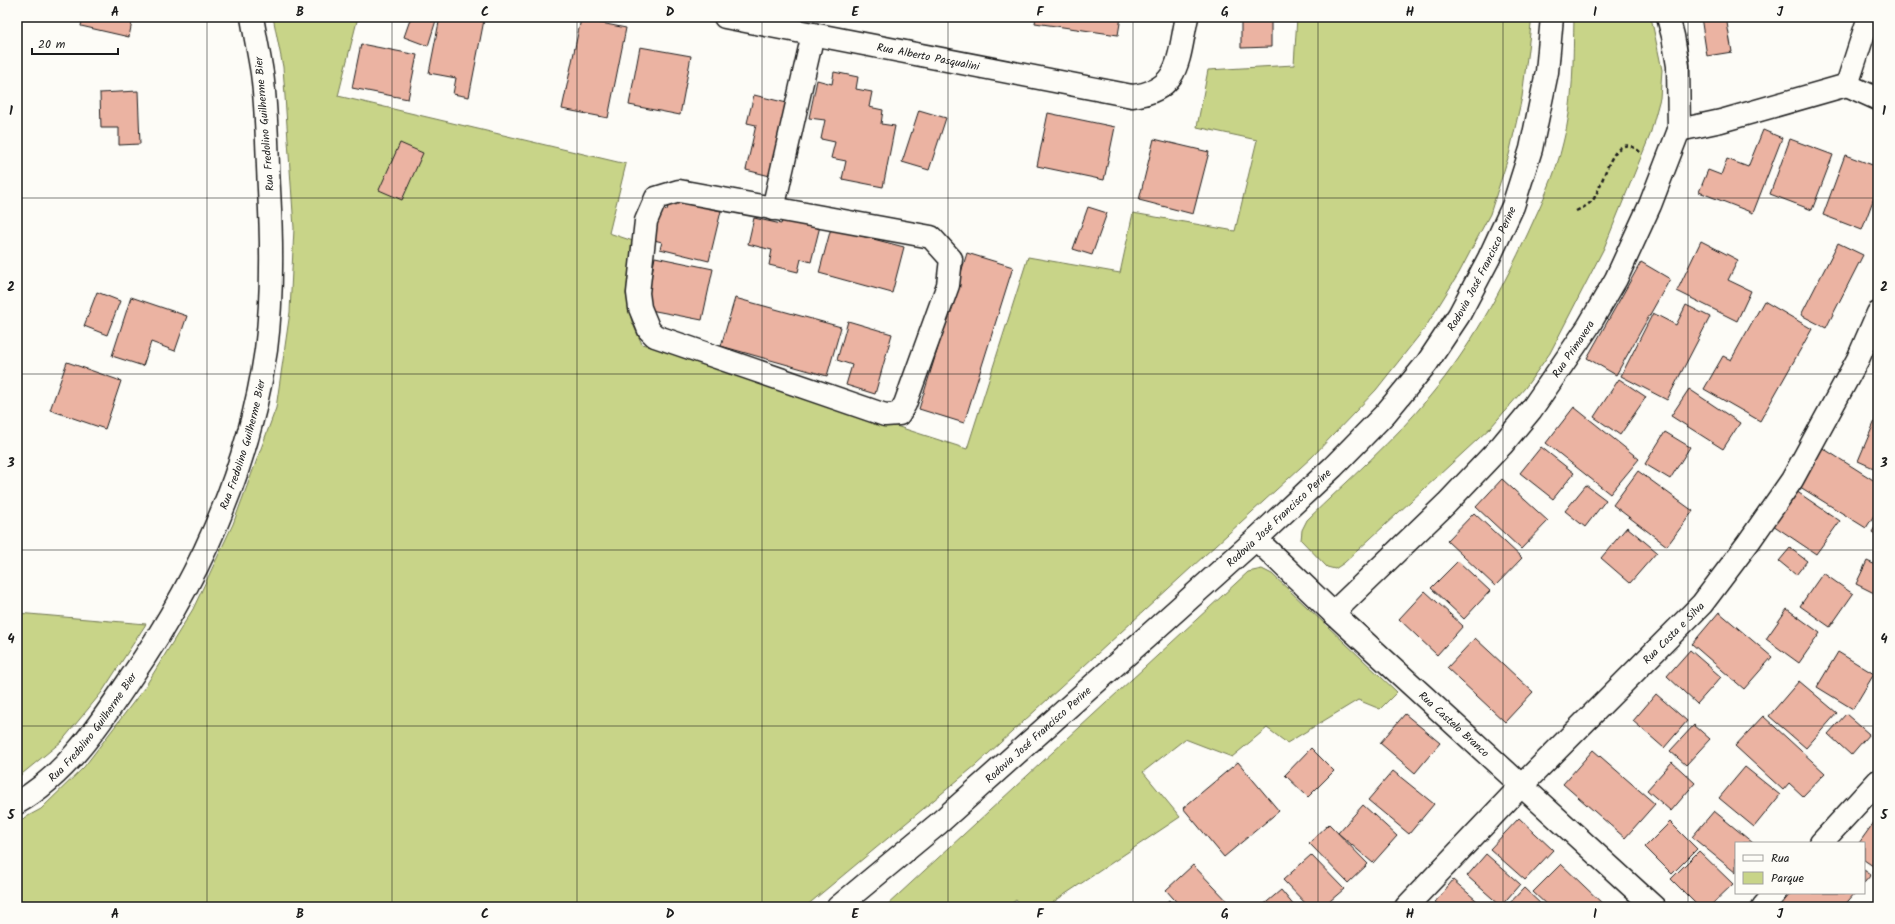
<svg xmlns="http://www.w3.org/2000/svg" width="1895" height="924" viewBox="0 0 1895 924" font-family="Kalam,sans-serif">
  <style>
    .green { fill: #c8d488; stroke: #727852 }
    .building { fill: #ebb3a2; stroke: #1c1c1c }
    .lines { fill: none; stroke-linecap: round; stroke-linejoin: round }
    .minor-casing { stroke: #1c1c1c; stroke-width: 25 }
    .major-casing { stroke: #1c1c1c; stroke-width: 25 }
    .path { stroke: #1c1c1c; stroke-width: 2.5; stroke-dasharray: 4 3; stroke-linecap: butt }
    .minor { stroke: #fdfcf7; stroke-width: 22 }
    .major { stroke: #fdfcf7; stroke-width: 22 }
    .grid { fill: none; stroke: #1c1c1c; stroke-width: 1; stroke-opacity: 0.55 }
    .labels { text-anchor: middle; stroke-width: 3.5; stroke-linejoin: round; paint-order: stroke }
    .street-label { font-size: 11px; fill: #1c1c1c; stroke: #fdfcf7 }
    .neatline { fill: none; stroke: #1c1c1c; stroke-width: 1.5 }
    .grid-label { font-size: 13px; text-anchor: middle; font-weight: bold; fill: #1c1c1c }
  </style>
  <rect width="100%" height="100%" fill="#fdfcf7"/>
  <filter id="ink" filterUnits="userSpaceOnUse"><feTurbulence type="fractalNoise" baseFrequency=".025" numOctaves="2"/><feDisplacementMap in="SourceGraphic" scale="8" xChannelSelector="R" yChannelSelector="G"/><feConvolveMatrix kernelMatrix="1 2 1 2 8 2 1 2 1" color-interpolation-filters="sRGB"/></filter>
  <g filter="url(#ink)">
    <!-- green -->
    <path class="green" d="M273,17H358L338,96L626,164L609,233L633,241L626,294L632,322L642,344L967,449L1028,257L1120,273L1133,213L1235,231L1257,140L1197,127L1208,70L1294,65L1297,17H1532L1522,97L1509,155L1490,214L1459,273L1425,328L1376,390L1312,457L976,765L805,907H17V822L41,809L84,767L145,687L193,609L233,524L276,408L290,312L294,228L283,67Z
      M1574,17H1651L1662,70L1660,98L1650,135L1604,248L1550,353L1525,388L1491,427L1344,563L1335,569L1327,567L1301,540L1302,530L1307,520C1348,480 1394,441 1430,396C1471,347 1501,291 1528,233C1541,204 1556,174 1563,143C1574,103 1573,59 1574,17Z
      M1262,569L1272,574L1397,692L1380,709L1358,700L1287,743L1267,728L1232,757L1185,739L1143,772L1180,817L1046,907H1024L1016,900L1007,907H885L1248,572Z
      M17,613L146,624L102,692L61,742L17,778Z"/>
    <!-- building -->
    <path class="building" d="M83,17H133L129,37L81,26Z
      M411,17H437L428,46L404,37Z
      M440,17H472L484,20L469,97L453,94L456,78L429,73Z
      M1036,17H1121L1118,35L1035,23Z
      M1241,17H1271V47L1241,48Z
      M1701,17H1726L1732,52L1707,56Z
      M581,19L626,28L608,118L562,109Z
      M361,44L417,55L408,99L352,88Z
      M640,47L691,56L680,115L629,105Z
      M834,72L858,77L856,89L872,92L869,107L883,110L881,124L895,126L883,187L842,179L846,161L831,158L835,142L821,139L825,120L809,118L817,80L832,84Z
      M138,91L140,144L119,145V128H101L100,93Z
      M754,95L787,103L770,176L746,170L756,125L747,123Z
      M919,110L946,118L929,170L902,162Z
      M1048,113L1115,127L1104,180L1037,166Z
      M1763,130L1782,138L1753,213L1699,192L1708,170L1721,175L1727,159L1748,167Z
      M1154,139L1209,152L1193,214L1139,200Z
      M1790,139L1833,155L1812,210L1770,194Z
      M400,143L423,153L402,200L379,190Z
      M1845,155L1878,167V187L1862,230L1823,215Z
      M670,198L721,211L709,261L660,249L662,242L650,239L658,207L667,210Z
      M1088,207L1107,213L1092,255L1073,249Z
      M783,217L820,226L811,262L801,259L798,272L769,265L772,250L748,244L754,218L781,224Z
      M831,228L904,247L892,293L819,273Z
      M1701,241L1738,260L1728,280L1751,291L1737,321L1677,291Z
      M1838,243L1863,255L1826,328L1801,315Z
      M967,253L1013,267L964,423L919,409Z
      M655,257L713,269L702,320L645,309Z
      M1641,262L1670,279L1616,375L1587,358Z
      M97,292L120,301L107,335L84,326Z
      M131,297L187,316L175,351L151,342L143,366L112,356Z
      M735,298L841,327L827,376L721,346Z
      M1764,301L1812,329L1760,421L1704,389L1723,356L1731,360Z
      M1686,305L1710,317L1667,400L1621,376L1653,313L1676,325Z
      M848,321L892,334L875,394L846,385L852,365L837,360Z
      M67,362L121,381L105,429L50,410Z
      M1619,379L1646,397L1620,435L1594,417Z
      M1689,389L1740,423L1723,449L1671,416Z
      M1574,407L1639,459L1610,494L1546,443Z
      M1877,416L1878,417V470L1858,461Z
      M1665,432L1690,447L1670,479L1645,464Z
      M1541,447L1574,473L1553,499L1520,473Z
      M1821,447L1878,483V509L1866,528L1797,485Z
      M1638,471L1693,511L1667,546L1613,505Z
      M1502,479L1548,521L1521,549L1476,507Z
      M1586,485L1606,500L1585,527L1565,511Z
      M1793,489L1840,521L1816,554L1770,523Z
      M1474,513L1522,558L1495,586L1447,541Z
      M1878,522V536L1872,532Z
      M1627,527L1657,552L1630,583L1601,558Z
      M1790,548L1807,561L1796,575L1779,561Z
      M1458,561L1490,591L1464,619L1431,588Z
      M1867,561L1878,566V595L1856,584Z
      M1823,573L1853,594L1830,627L1800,606Z
      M1425,591L1463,626L1437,655L1399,619Z
      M1787,609L1820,633L1799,663L1766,639Z
      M1719,612L1772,657L1744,689L1692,644Z
      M1475,638L1533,692L1505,722L1447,668Z
      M1690,650L1721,677L1697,704L1667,676Z
      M1838,652L1874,674L1853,709L1817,687Z
      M1799,681L1837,713L1806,748L1769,716Z
      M1656,694L1687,721L1664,748L1633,721Z
      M1405,714L1440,743L1415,773L1380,743Z
      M1846,714L1869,734L1851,755L1828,734Z
      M1763,716L1825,773L1803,796L1789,783L1783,790L1735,746Z
      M1694,725L1710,739L1686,765L1670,751Z
      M1311,748L1334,771L1308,797L1285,775Z
      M1593,750L1655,804L1625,838L1563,784Z
      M1238,762L1279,811L1224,857L1183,808Z
      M1672,762L1695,783L1671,811L1647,790Z
      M1745,767L1780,795L1754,827L1719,798Z
      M1393,771L1434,804L1409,834L1368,800Z
      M1363,805L1397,836L1373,863L1338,833Z
      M1714,811L1753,843H1736V873L1692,837Z
      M1519,818L1553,850L1525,880L1490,849Z
      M1877,818L1878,819V875L1873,872L1876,868L1864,860V843H1859Z
      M1670,822L1697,849L1672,874L1645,847Z
      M1329,824L1368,864L1348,883L1309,843Z
      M1699,851L1733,884L1709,907H1699L1671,879Z
      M1486,854L1520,884L1501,906L1467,876Z
      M1311,855L1344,889L1323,907H1309L1283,880Z
      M1561,864L1606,907H1549L1533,892Z
      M1193,865L1233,907H1181L1166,890Z
      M1864,870L1871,875L1864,883Z
      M1453,880L1484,907H1441L1435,902Z
      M1524,888L1544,907H1506Z
      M1281,890L1295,907H1261Z
      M1791,893H1855L1843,907H1779Z
      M1169,900L1176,907H1161Z"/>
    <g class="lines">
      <!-- minor casing -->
      <g class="minor-casing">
        <g id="minor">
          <path id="s1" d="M725,17L1132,96C1181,91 1178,57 1187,17"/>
          <path d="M1847,85L1869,17"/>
          <path d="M1847,85L1878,99"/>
          <path d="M1679,130L1721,121L1847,85"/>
          <path d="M679,191L931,237L951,259L948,285L905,404L899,414L885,415L655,336L649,330L640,308L638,293L646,221L656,198Z"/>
          <path d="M773,209L813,34"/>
          <path id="s2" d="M1256,539L1333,613L1654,907"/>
          <path id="s3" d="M1333,613L1447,503L1502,445L1531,410L1558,371L1588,327L1616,279L1650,205L1679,130L1678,66L1673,36L1668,17"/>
          <path id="s4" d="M17,803C66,775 99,725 130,679C198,581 249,469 266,350C273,296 272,243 269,189C267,151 267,111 262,73C259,54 255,35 252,17"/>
          <path d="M1821,843L1878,781"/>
          <path id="s5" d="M1406,907L1521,786L1702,604L1748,543L1792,480L1858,359L1878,313"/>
          <path d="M1763,907L1775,893"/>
        </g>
      </g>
      <!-- major casing -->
      <g class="major-casing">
        <g id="major">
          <path id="s6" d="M838,907L938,824L1256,539L1333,467L1385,414L1427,363L1459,315L1489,258L1513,206L1531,149L1547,72L1552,17"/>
        </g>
      </g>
      <!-- path -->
      <path class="path" d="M1576,211C1582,208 1587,206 1592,201C1605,186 1612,123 1642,154"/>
      <!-- minor -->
      <use href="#minor" class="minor"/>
      <!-- major -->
      <use href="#major" class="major"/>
    </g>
  </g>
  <!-- grid -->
  <path class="grid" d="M207,17V907M392,17V907M577,17V907M762,17V907M948,17V907M1133,17V907M1318,17V907M1503,17V907M1688,17V907M17,198H1878M17,374H1878M17,550H1878M17,726H1878"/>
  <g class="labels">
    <!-- street labels -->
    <g class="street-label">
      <text dy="4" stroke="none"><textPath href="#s1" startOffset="207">Rua Alberto Pasqualini</textPath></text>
      <text transform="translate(264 124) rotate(-95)" y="4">Rua Fredolino Guilherme Bier</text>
      <text dy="4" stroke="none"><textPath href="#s6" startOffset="912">Rodovia José Francisco Perine</textPath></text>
      <text dy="4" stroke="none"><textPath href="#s3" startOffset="358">Rua Primavera</textPath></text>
      <text dy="4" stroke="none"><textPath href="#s4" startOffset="431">Rua Fredolino Guilherme Bier</textPath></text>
      <text dy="4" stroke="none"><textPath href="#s6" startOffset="588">Rodovia José Francisco Perine</textPath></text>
      <text dy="4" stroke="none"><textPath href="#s5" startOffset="383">Rua Costa e Silva</textPath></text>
      <text dy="4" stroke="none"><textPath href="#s2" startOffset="271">Rua Castelo Branco</textPath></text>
      <text dy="4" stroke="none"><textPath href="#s4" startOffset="108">Rua Fredolino Guilherme Bier</textPath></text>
      <text dy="4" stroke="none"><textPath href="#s6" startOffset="264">Rodovia José Francisco Perine</textPath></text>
    </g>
  </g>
  <!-- margin -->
  <rect width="1895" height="924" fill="none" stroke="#fdfcf7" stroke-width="44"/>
  <!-- legend -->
  <rect x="1735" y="842" width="130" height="52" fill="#fdfcf7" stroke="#a3a29f"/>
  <rect x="1743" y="855" width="20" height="6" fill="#fdfcf7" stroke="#a3a29f"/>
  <text x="1771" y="862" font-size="12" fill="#1c1c1c">Rua</text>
  <rect x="1743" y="872" width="20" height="12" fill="#c8d488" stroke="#a3a29f"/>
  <text x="1771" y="882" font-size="12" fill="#1c1c1c">Parque</text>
  <!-- scale -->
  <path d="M32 48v6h86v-6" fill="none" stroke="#1c1c1c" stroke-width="2"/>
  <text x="38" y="48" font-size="12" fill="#1c1c1c" stroke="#fdfcf7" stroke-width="3" paint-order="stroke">20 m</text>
  <rect x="22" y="22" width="1851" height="880" class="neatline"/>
  <g class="grid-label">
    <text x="115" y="16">A</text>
    <text x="300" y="16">B</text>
    <text x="485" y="16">C</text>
    <text x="670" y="16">D</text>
    <text x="855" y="16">E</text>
    <text x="1040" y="16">F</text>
    <text x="1225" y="16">G</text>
    <text x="1410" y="16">H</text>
    <text x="1595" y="16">I</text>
    <text x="1780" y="16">J</text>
    <text x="11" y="115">1</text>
    <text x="1884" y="115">1</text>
    <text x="11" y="291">2</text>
    <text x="1884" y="291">2</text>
    <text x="11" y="467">3</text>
    <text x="1884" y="467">3</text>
    <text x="11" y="643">4</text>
    <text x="1884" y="643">4</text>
    <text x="11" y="819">5</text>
    <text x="1884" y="819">5</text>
    <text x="115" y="918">A</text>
    <text x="300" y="918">B</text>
    <text x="485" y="918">C</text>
    <text x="670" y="918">D</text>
    <text x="855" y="918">E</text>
    <text x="1040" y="918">F</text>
    <text x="1225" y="918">G</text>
    <text x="1410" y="918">H</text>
    <text x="1595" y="918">I</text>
    <text x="1780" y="918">J</text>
  </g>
</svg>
